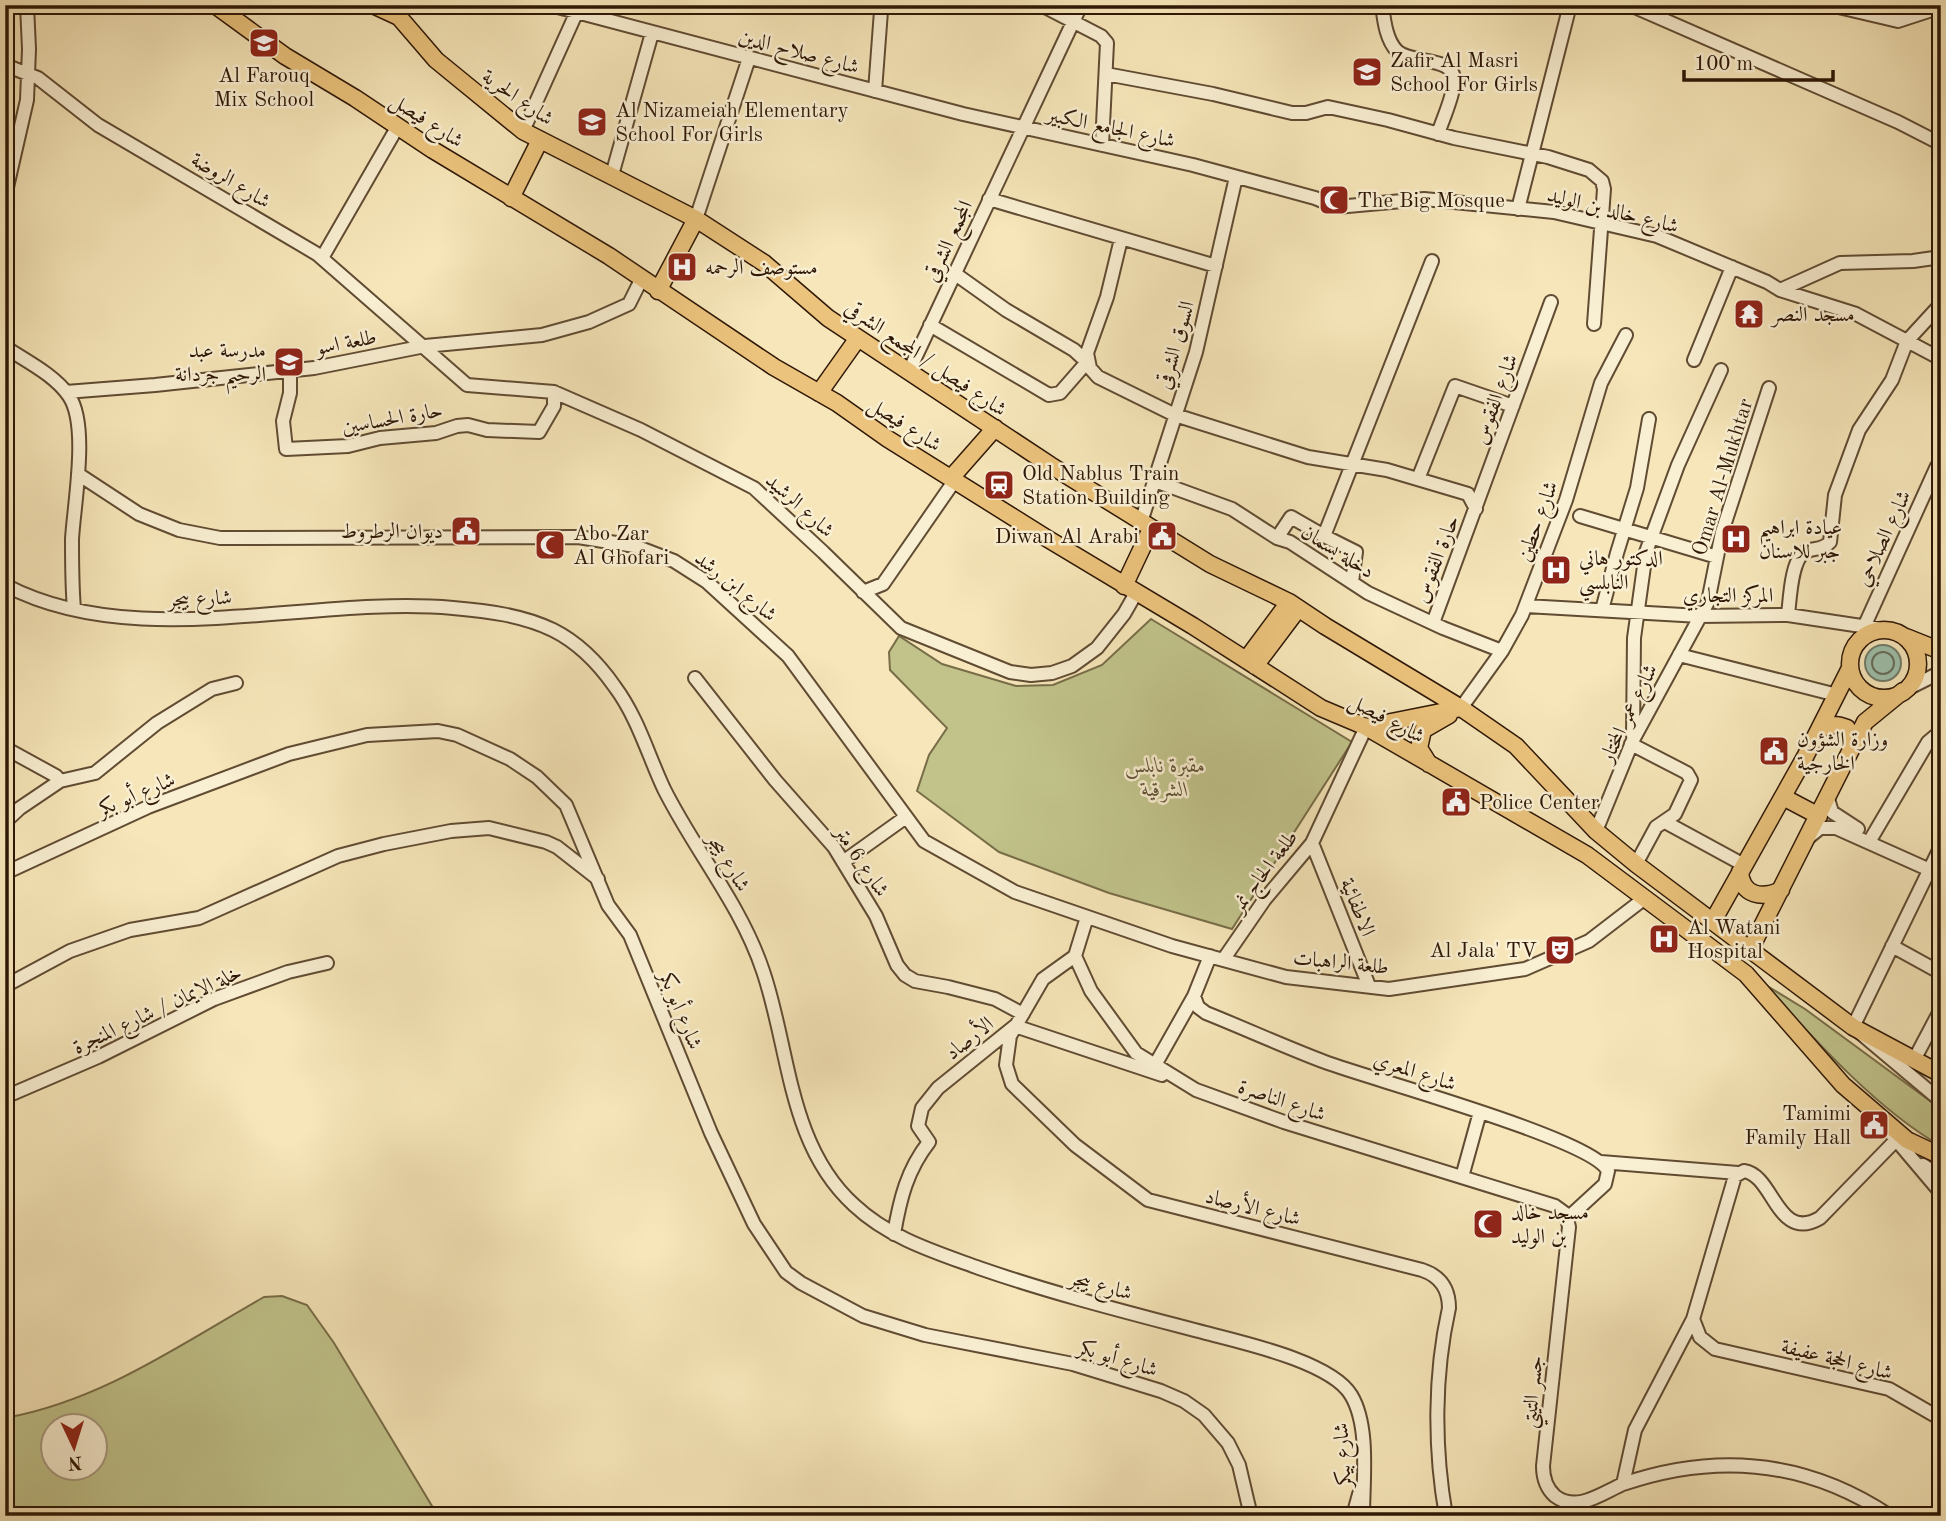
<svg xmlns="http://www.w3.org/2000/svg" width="1946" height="1521" viewBox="0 0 1946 1521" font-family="'Old Standard TT',Amiri,serif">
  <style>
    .green { fill: #c1c38b; stroke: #786d48; stroke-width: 2; fill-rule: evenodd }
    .water { fill: #9dc0ac; stroke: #717c6a; stroke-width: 2 }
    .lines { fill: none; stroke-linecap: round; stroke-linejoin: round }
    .shore { stroke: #666c59; stroke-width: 2 }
    .minor-casing { stroke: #604b33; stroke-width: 16 }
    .major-casing { stroke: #2e1706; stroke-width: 19 }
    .minor { stroke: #f9efd2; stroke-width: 12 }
    .major { stroke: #ebc37c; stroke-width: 16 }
    .labels { text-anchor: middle; stroke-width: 5; stroke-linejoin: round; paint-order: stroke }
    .street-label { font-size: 21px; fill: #2e1706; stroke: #f9efd2 }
    .poi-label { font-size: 21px; fill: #2e1706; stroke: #f9efd2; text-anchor: start }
    .park-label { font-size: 21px; font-style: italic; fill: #615335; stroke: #f9efd2 }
  </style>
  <rect width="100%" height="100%" fill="#f6e6b9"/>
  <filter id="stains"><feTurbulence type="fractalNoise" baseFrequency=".00286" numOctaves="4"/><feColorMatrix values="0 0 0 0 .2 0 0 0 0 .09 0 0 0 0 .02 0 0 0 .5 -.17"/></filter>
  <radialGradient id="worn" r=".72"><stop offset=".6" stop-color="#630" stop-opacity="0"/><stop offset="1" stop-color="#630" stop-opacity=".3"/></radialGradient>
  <!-- green -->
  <path class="green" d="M1151,619L1352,742L1232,929L1109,893L999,852L917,791L929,755L947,728L890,670L889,652L899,636L942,664L1016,686L1053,685L1102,665Z
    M1764,984L1805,1009L1941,1109V1146C1877,1110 1813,1038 1764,984Z
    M282,1296L307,1305L334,1343L438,1516H5V1418C101,1401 181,1344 264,1297ZM52,1426H94V1468H52Z"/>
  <!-- water -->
  <path class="water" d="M1865 663a18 18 0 1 1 36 0a18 18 0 1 1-36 0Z"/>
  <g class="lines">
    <!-- shore -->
    <path class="shore" d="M1872 663a11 11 0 1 1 22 0a11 11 0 1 1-22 0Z"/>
    <!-- minor casing -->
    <g class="minor-casing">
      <path id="minor" d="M550,5L963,114L1193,165L1315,198L1337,207L1424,199L1554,212L1657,236L1767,282L1780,290L1856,314L1941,359
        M1041,5L1101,36L1107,43L1102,145
        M1382,5C1384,20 1386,40 1397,51C1411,65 1456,55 1454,82C1453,98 1443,118 1438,134
        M1630,5L1898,122L1941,144
        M1830,5L1898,21L1941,7
        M5,65L38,78L98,125L317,254L467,385L554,392L641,430L754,488L823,552L901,628L1010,672L1031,675L1052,673L1072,666L1097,648L1124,614L1136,593
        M1106,74L1213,94L1292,113H1306L1328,107L1388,120L1454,138L1548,157L1589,170L1602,181L1604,189L1594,324
        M875,91L881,11L879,5
        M523,131L579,7
        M612,175L652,33
        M5,196L27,100L29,49L27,5
        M989,199L1216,266
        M1518,209L1570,5
        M696,219L749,58
        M1121,239L1107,297L1087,353L1090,368L1098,377L1175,415L1308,457L1387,470L1468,494L1476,509
        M322,258L398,126
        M1780,290L1840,263L1913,261L1941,257
        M930,325L1049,395L1060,393L1087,362L1074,350L1006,310L954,273
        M5,347C26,361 55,375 69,396C89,425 74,504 72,539C72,562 72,586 74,609
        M1694,360L1732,267
        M290,371V393L283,421L286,449L348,446L380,438L436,433L457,426L468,425L487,430L539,432L554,406V392
        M909,371L1081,5
        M66,392L155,385L314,368L425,346L542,335L589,322L629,304L641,280
        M78,474L139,514L179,530L220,538L578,537L635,546L674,561L707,582L788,656L924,841L1015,892L1172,946L1286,977L1389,989L1525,969L1589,941L1645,898
        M1418,479L1455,386L1513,406
        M1155,481L1232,509L1277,538L1290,542L1368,593L1443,628L1502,651
        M1580,516L1717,557
        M1141,522L1196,352L1236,177
        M1277,538L1291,517L1324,536
        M1352,582L1356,552L1324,536L1432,261
        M5,585C136,654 310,595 453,608C487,611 522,615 553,630C579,643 599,664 615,687C638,718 648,755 664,789C695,851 741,905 763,971C790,1050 788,1145 854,1205C889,1238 935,1252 979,1268C1054,1294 1130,1313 1206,1333C1244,1343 1331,1362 1351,1395C1370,1426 1363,1481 1363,1516
        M863,592L883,584L955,480
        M1526,606L1700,616L1788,615L1888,630
        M1602,610L1617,553L1637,488L1649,419
        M1788,615C1790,599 1791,560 1805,552C1814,547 1822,551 1830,542L1835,495L1859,430L1892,380L1907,341L1941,304
        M1433,623L1551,302
        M1864,627L1937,466
        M1679,655L1837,695
        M695,678L775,780L834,847L876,916L897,965L905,975L915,981L948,987L995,999L1023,1014
        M1903,691L1941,672
        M1461,708L1502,651L1522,615L1566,500L1601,383L1626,335
        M1633,736L1634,638L1646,552L1678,465L1721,370
        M1631,744L1687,773L1691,780L1675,814L1656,827L1636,864
        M5,748L56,776L60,781
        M1828,799L1832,812L1858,829
        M5,822L20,808L60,781L95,773L157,723L212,689L236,683
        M1665,822L1744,865
        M1596,831L1633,740L1708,602L1722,532L1769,388
        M1872,837L1928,742L1941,731
        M1808,838L1820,828H1836L1941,875
        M1312,843L1369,986
        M1941,846L1853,1027L1941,1101
        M843,862L906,817
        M5,873L148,807L289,754L367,735L438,731L457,735L510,759L537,777L566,805L608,905L630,935L711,1133L754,1224L786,1272L801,1283L863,1316L925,1335L1073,1364L1161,1391L1184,1401L1204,1415L1228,1443L1239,1465L1251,1516
        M1087,917L1075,956L1091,991L1136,1053L1196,1090L1284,1122L1555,1206L1566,1214L1569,1227L1543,1466C1543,1478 1546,1488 1555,1496C1577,1513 1602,1493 1623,1484L1635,1430L1693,1319
        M1892,946L1941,973
        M1075,956L1043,979L1010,1036L1006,1065L1012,1084L1075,1145L1148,1200L1422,1270C1440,1276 1449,1289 1449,1308C1434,1375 1434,1448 1446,1516
        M1210,956L1194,996L1198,1007L1206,1013C1246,1029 1285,1047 1325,1062C1370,1079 1593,1139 1608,1171L1605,1184L1568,1218
        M1223,960L1265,899L1312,843L1366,727
        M5,986L70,951L130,930L199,918L338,856L384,844L451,831L489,828L546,842L557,847L598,879
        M1914,1060L1941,1009
        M1155,1065L1194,996
        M5,1097L98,1057L214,999L288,972L327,963
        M1892,1135L1941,1193
        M1896,1140L1820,1218C1777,1243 1774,1175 1744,1171L1735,1176L1693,1319L1700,1337L1715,1349L1889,1389L1941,1419
        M1601,1162L1738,1173
        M1923,1165L1941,1177
        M1462,1177L1480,1112
        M894,1234C900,1199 907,1170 929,1142L918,1126L922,1108L938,1088L1015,1026L1162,1075
        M1623,1484C1717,1452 1806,1460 1890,1516
        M1353,1516L1359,1494"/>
    </g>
    <!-- major casing -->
    <g class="major-casing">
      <path id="major" d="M215,5L285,56L355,98L433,150L609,256L774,367L837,403L888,439L1048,539L1193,626L1321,708L1366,727L1587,855L1746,974L1843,1085L1907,1140L1941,1156
        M373,5L399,17L436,60L523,131L696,219L764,263L828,318L1050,465L1210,564L1289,602L1325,626L1461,708L1516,746L1596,831L1636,864L1853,1027L1941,1074
        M511,198L540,140
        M658,291L696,219
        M819,393L858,338
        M951,478L995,428
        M1124,586L1151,529
        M1850 664a34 34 0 1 1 68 0a34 34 0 1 1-68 0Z
        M1906,637L1941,651
        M1246,660L1289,602
        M1255,666L1298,609
        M1366,727L1461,708
        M1820,729C1830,724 1836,724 1847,728L1855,744
        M1429,764L1419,748L1423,730L1449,715
        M1783,797L1819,816
        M1740,872C1742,896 1762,899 1781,890
        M1713,921L1805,757L1850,668
        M1751,948L1865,722L1903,691"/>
    </g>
    <!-- minor -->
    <use href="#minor" class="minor"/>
    <!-- major -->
    <use href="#major" class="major"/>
  </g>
  <!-- icons -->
  <defs>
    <g id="school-square" transform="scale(1.575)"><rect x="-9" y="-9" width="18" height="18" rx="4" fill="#8f2418" stroke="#f9efd2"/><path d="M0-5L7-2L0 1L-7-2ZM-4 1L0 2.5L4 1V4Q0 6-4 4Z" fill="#fff"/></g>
    <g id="mosque-square" transform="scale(1.575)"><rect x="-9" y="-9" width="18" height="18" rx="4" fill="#8f2418" stroke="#f9efd2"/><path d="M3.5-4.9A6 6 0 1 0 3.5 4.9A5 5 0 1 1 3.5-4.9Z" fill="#fff"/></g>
    <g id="hospital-square" transform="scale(1.575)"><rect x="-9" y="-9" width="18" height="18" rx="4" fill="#8f2418" stroke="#f9efd2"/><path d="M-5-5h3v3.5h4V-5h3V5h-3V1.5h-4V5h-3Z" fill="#fff"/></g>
    <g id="temple-square" transform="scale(1.575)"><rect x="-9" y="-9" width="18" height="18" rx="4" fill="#8f2418" stroke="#f9efd2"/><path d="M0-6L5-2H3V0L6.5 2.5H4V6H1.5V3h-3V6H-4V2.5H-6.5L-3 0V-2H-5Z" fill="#fff"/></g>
    <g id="station-square" transform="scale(1.575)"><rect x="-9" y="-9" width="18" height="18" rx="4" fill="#8f2418" stroke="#f9efd2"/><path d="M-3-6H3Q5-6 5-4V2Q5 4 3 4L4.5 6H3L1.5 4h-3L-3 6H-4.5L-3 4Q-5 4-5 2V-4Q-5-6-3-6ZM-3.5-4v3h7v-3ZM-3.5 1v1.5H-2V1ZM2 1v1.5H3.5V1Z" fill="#fff"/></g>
    <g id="civic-square" transform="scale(1.575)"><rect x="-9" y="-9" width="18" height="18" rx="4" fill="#8f2418" stroke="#f9efd2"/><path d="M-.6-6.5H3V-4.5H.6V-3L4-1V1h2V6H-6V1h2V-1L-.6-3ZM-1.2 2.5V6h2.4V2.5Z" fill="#fff"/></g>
    <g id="theatre-square" transform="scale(1.575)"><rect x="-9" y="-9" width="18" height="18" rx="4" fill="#8f2418" stroke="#f9efd2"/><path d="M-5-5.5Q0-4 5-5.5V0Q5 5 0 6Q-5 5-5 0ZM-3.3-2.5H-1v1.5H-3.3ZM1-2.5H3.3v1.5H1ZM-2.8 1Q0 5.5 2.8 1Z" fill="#fff"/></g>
  </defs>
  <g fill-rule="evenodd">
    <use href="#school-square" x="264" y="43"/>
    <use href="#school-square" x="1367" y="72"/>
    <use href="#school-square" x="592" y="122"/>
    <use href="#mosque-square" x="1334" y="200"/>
    <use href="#hospital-square" x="682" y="267"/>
    <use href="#temple-square" x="1749" y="314"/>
    <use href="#school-square" x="289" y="362"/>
    <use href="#station-square" x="999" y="485"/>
    <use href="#civic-square" x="466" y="531"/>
    <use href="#civic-square" x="1162" y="536"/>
    <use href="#hospital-square" x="1736" y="539"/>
    <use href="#mosque-square" x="550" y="545"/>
    <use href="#hospital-square" x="1556" y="570"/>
    <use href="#civic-square" x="1774" y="751"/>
    <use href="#civic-square" x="1456" y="802"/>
    <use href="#hospital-square" x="1664" y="939"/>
    <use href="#theatre-square" x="1560" y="950"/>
    <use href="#civic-square" x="1874" y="1125"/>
    <use href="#mosque-square" x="1488" y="1224"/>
  </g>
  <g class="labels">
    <!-- street labels -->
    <g class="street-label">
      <text transform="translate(799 51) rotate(15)" y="7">شارع صلاح الدين</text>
      <text transform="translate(518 97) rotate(35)" y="7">شارع الحرية</text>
      <text transform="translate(427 120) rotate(33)" y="7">شارع فيصل</text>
      <text transform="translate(1111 127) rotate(12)" y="7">شارع الجامع الكبير</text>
      <text transform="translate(231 180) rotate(31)" y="7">شارع الروضة</text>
      <text transform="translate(1613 210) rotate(14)" y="7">شارع خالد بن الوليد</text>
      <text transform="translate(948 241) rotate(-65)" y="7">المجمع الشرقي</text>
      <text transform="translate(346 342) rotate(-11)" y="7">طلعة اسو</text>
      <text transform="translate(1175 345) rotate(-74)" y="7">السوق الشرقي</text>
      <text transform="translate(926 358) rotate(34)" y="7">شارع فيصل / المجمع الشرقي</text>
      <text transform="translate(1495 399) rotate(-70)" y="7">شارع الفقوس</text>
      <text transform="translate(392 418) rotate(-10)" y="7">حارة الحساسين</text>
      <text transform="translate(905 424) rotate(33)" y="7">شارع فيصل</text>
      <text transform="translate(1722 477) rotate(-73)" y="7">Omar Al-Mukhtar</text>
      <text transform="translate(800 505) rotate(42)" y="7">شارع الرشيد</text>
      <text transform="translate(1537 521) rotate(-70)" y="7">شارع حطين</text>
      <text transform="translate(1883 538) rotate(-65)" y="7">شارع الصلاحي</text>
      <text transform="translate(1338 551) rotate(32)" y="7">دخلة بسمان</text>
      <text transform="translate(1436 559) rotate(-69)" y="7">حارة الفقوس</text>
      <text transform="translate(736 586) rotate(39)" y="7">شارع ابن رشد</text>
      <text x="1728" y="602">المركز التجاري</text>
      <text transform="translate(200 598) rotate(-2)" y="7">شارع بيجر</text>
      <text transform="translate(1628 713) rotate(-64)" y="7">شارع عمر المختار</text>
      <text transform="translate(1387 718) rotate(28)" y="7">شارع فيصل</text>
      <text transform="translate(136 794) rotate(-23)" y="7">شارع أبو بكر</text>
      <text transform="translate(862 861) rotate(56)" y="7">شارع 6 متر</text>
      <text transform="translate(729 862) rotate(60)" y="7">شارع بيجر</text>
      <text transform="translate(1264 871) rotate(-53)" y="7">طلعة الحاج نمر</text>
      <text transform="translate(1358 907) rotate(68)" y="7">الاطفائية</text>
      <text transform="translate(1341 962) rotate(6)" y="7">طلعة الراهبات</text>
      <text transform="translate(157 1009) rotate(-25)" y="7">خلة الايمان / شارع المنجرة</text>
      <text transform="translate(681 1010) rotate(68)" y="7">شارع أبو بكر</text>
      <text transform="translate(969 1038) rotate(-39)" y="7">الأرصاد</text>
      <text transform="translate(1415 1071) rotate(18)" y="7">شارع المعري</text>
      <text transform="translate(1282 1100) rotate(19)" y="7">شارع الناصرة</text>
      <text transform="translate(1253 1207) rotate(14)" y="7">شارع الأرصاد</text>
      <text transform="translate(1101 1285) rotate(15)" y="7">شارع بيجر</text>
      <text transform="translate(1118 1358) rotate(17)" y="7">شارع أبو بكر</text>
      <text transform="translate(1837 1359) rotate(14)" y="7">شارع الحجة عفيفة</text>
      <text transform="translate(1532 1392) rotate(-84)" y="7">جسر التيتي</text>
      <text transform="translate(1342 1455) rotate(-93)" y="7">شارع بيكر</text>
    </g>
    <!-- poi labels -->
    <g class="poi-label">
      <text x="1390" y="67">Zafir Al Masri<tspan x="1390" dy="24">School For Girls</tspan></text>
      <text x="264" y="82" text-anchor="middle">Al Farouq<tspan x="264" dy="24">Mix School</tspan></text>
      <text x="615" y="117">Al Nizameiah Elementary<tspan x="615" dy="24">School For Girls</tspan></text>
      <text x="1357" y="207">The Big Mosque</text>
      <text x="705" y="274">مستوصف الرحمه</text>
      <text x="1772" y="321">مسجد النصر</text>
      <text x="266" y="357" text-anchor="end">مدرسة عبد<tspan x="266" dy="24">الرحيم جردانة</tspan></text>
      <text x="1022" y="480">Old Nablus Train<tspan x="1022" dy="24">Station Building</tspan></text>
      <text x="1759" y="534">عيادة ابراهيم<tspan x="1759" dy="24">جبر للاسنان</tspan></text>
      <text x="443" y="538" text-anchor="end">ديوان الرطروط</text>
      <text x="573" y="540">Abo Zar<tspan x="573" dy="24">Al Ghofari</tspan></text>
      <text x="1139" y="543" text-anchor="end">Diwan Al Arabi</text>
      <text x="1579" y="565">الدكتور هاني<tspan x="1579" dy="24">النابلسي</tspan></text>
      <text x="1797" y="746">وزارة الشؤون<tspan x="1797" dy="24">الخارجية</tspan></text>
      <text x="1479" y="809">Police Center</text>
      <text x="1687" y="934">Al Watani<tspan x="1687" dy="24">Hospital</tspan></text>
      <text x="1537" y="957" text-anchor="end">Al Jala' TV</text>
      <text x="1851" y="1120" text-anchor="end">Tamimi<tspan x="1851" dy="24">Family Hall</tspan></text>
      <text x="1511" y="1219">مسجد خالد<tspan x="1511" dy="24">بن الوليد</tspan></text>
    </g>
    <!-- park labels -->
    <g class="park-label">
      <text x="1165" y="772">مقبرة نابلس<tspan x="1165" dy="24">الشرقية</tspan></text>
    </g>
  </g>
  <!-- margin -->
  <rect width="1946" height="1521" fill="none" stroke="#f6e6b9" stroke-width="28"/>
  <rect x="7" y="7" width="1932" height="1507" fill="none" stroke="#2e1706" stroke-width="3.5"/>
  <rect x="14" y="14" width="1918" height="1493" fill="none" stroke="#2e1706" stroke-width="2"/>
  <!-- north arrow -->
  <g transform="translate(74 1447) rotate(176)"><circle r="33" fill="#f9efd2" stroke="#a89980" stroke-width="2"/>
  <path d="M0-5L12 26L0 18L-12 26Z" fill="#8f2418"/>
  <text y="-10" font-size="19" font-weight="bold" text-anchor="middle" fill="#2e1706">N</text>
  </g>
  <!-- scale -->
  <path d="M1684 70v10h149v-10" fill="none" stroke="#2e1706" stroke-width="3.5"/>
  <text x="1694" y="70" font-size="21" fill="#2e1706" stroke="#f9efd2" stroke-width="5" paint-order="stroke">100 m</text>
  <rect width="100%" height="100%" filter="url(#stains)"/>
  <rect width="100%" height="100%" fill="url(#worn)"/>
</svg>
